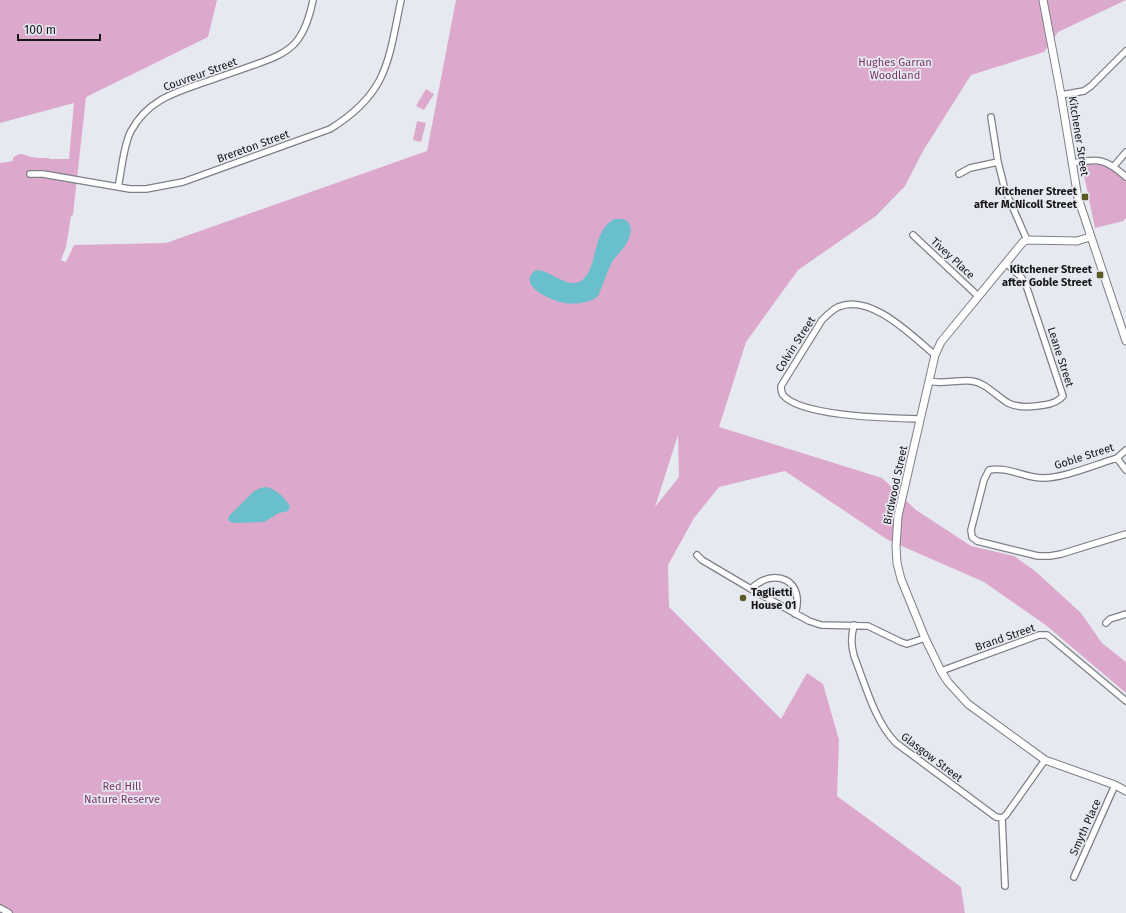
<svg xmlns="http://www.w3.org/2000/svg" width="1126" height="913" viewBox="0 0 1126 913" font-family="'Fira Sans',sans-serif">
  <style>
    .green { fill: #dca8cb; fill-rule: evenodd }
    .water { fill: #69bfcb }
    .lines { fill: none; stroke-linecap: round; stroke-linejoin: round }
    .minor-casing { stroke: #7e8087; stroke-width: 8 }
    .tertiary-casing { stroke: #7e8087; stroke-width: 9 }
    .minor { stroke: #fff; stroke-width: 5.5 }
    .tertiary { stroke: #fff; stroke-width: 7 }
    .poi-dot { fill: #5a5a27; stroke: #e7e9f1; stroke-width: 1.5 }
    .labels { text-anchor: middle; stroke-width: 3.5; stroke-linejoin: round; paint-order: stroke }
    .park-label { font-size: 11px; fill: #793566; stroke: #e7e9f1 }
    .street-label { font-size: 11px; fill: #161619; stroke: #e7e9f1 }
    .poi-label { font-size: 11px; font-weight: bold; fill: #161619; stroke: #e7e9f1; text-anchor: end }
  </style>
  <rect width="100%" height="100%" fill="#e7e9f1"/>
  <!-- green -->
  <path class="green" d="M0,0H217L208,37L86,97L73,215L71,216L66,247L61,260L66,262L74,245L166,243L427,151L456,0H1126L1058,32L1044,52L971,75L923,151L905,186L876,216L798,270L746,342L719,427L882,478L916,510L971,546L1014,556L1035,571L1081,613L1102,643L1126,662V693L1047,626L984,582L888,540L785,471L719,487L694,518L668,565L669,607L781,719L807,673L823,684L839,740L837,796L961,887L965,913H0V163L13,161V158C22,151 22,155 31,157C37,158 42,158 48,158L50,159H69L74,103L0,123ZM678,435L679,477L655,507Z
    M426,89L434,94L424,110L416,106Z
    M417,121L426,123L421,142L413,140Z
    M1090,164C1106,163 1115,172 1126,182V218L1123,221L1095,228L1082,166Z"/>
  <!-- water -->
  <path class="water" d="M615,219C633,217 634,231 626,244C622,251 615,256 611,264C606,274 603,285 598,296C590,304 571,305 560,302C551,300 526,289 530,277C538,256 564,292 581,281C599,269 591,230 615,219Z
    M267,487C277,490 284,497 290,506L288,511L279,513L264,522L234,523L229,521L228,518L230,515L253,492L260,488Z"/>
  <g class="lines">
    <!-- minor casing -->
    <g class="minor-casing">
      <path id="minor" d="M1061,95L1084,91L1091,86L1126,51
        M991,117L998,162L1005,190L1027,240
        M1073,163C1099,158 1106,159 1126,177
        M1114,166L1126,152
        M30,174H43L130,189H146L183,182L330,129C388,93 388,62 401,0
        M959,174L970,168L998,162
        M118,187C122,170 123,146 131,131C147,101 173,93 202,83C220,77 237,71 254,65C268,60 286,54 296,42C306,30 310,15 313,0
        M913,235L978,296
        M929,381C942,385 958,379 972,381C986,383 996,396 1008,403C1018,408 1033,407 1044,405C1052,404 1058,402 1063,396L1026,285L1021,277L1006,263
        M920,419C891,418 801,417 783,395C781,392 781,390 781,386L822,320C827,315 832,310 838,307C871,293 912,336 935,355
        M1126,450L1117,458L1111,460C1092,466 1063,478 1043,478C1025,478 1007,466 989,470L984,480L971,530L972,537L977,541L1038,556H1050L1061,554L1126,534
        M1117,458L1126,470
        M697,555L702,560L751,589L809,621L821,625L868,626L901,642L907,644L925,638
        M751,589C774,566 806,580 795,614
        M1106,623L1110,619L1126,614
        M854,625C851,637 851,644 854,656C865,684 875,722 896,743L996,817L1002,818L1006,815L1045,760
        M941,671L1039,635H1047L1052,639L1126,701
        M1002,818L1005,886
        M1074,877L1115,785
        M0,908L9,913"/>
    </g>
    <!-- tertiary casing -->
    <g class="tertiary-casing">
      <path id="tertiary" d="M1043,0L1061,95L1078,198L1126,341
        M1090,237L1077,241L1027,240L1023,242L941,342L935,355L898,516L896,546L897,563L901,579L925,638L941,671L948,682L968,704L1045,760L1115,785L1126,791"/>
    </g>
    <!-- minor -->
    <use href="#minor" class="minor"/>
    <!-- tertiary -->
    <use href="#tertiary" class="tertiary"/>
  </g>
  <!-- markers -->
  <g class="poi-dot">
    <rect x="1081" y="193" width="8" height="8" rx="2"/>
    <rect x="1096" y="271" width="8" height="8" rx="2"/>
    <circle cx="743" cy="598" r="4"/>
  </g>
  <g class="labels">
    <!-- park labels -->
    <g class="park-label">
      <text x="895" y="66">Hughes Garran<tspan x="895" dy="13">Woodland</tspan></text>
      <text x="122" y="790">Red Hill<tspan x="122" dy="13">Nature Reserve</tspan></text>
    </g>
    <!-- street labels -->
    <g class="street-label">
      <text transform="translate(200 74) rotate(-20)" y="4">Couvreur Street</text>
      <text transform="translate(1079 136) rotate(81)" y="4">Kitchener Street</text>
      <text transform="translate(253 146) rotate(-20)" y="4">Brereton Street</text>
      <text transform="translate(953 258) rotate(43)" y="4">Tivey Place</text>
      <text transform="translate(795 344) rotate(-57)" y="4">Colvin Street</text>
      <text transform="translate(1061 357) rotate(72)" y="4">Leane Street</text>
      <text transform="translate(1084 456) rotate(-18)" y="4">Goble Street</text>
      <text transform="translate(895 485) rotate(-78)" y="4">Birdwood Street</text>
      <text transform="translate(1005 637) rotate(-19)" y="4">Brand Street</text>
      <text transform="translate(932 757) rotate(37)" y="4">Glasgow Street</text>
      <text transform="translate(1085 827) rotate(-66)" y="4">Smyth Place</text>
    </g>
    <!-- poi labels -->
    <g class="poi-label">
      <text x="1077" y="195">Kitchener Street<tspan x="1077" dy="13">after McNicoll Street</tspan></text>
      <text x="1092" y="273">Kitchener Street<tspan x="1092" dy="13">after Goble Street</tspan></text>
      <text x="751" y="596" text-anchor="start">Taglietti<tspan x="751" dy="13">House 01</tspan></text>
    </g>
  </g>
  <!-- scale -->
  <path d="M18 34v6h82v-6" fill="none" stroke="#161619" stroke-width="2"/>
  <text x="24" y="34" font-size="12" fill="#161619" stroke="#e7e9f1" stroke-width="3" paint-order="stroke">100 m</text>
</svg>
